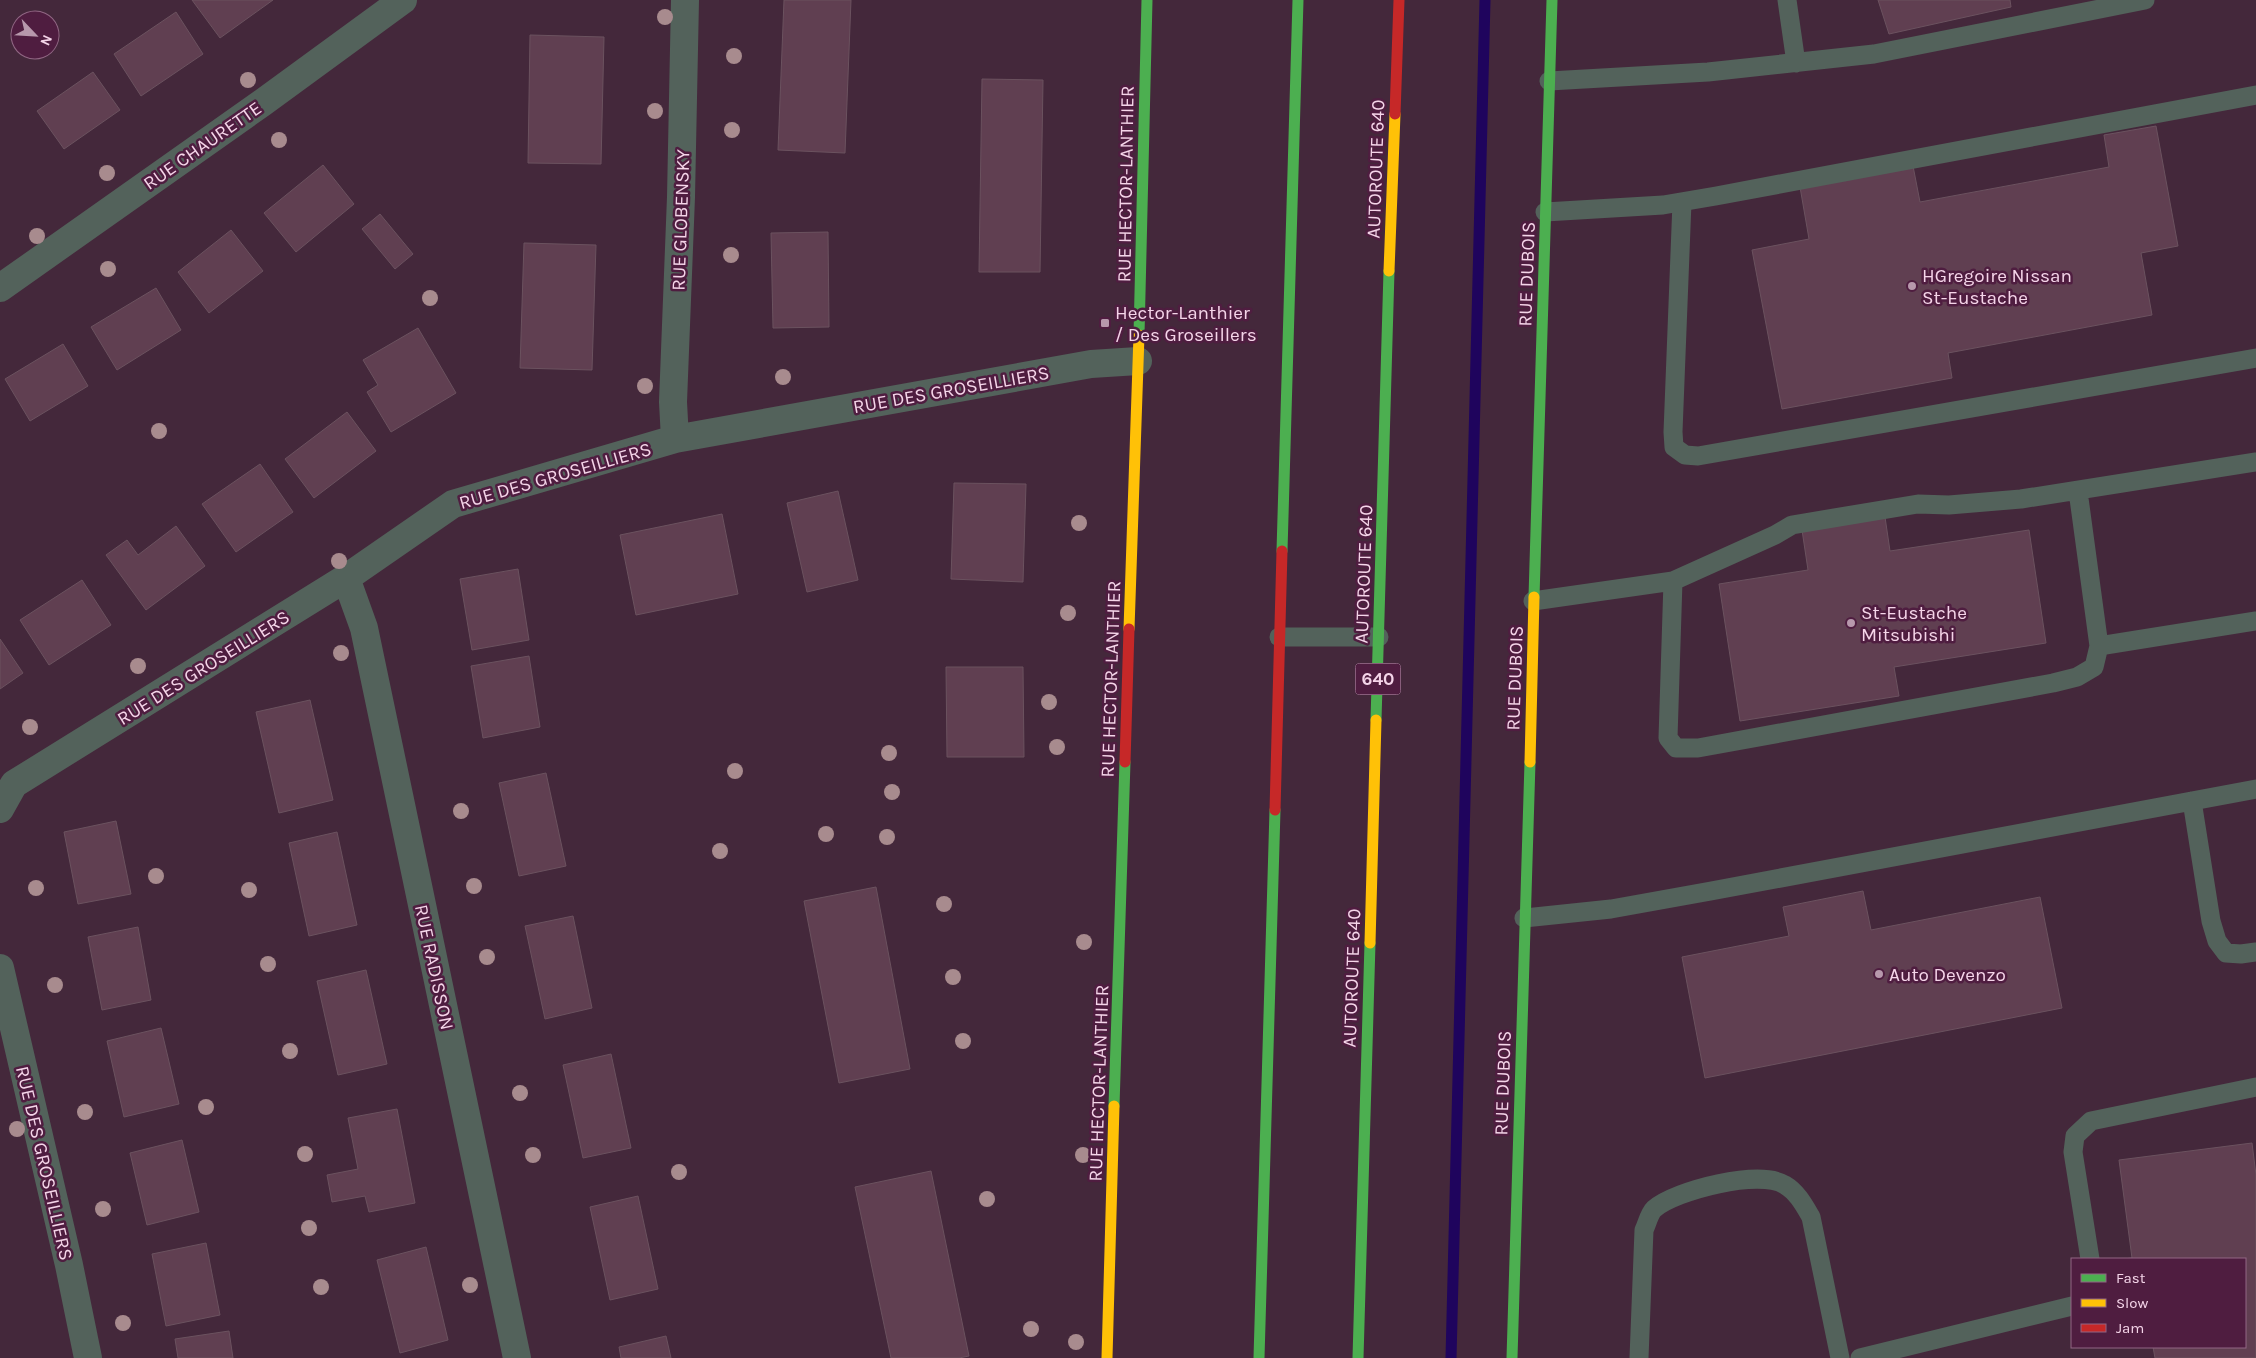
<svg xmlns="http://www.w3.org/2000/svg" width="2256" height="1358" viewBox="0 0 2256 1358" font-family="Karla,sans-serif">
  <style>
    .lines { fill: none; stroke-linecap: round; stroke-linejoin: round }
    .stream { stroke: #1f045d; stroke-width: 11 }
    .building { fill: #603f51; stroke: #6b525f }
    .lane { stroke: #53625b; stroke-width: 19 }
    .street { stroke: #53625b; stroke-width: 28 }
    .fast { stroke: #4caf50; stroke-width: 11 }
    .slow { stroke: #ffc107; stroke-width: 11 }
    .jam { stroke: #c62828; stroke-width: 11 }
    .tree { fill: #a88b8e }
    .poi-dot { fill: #b798ac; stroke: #4f1d40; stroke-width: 2 }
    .labels { text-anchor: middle; stroke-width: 5; stroke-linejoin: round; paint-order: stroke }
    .shield { fill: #4f1d40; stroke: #c39eb6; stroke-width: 1 }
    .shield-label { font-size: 18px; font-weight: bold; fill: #f5d5e9 }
    .street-label { font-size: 19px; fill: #f5d5e9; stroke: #4f1d40 }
    .poi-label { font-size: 19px; fill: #f5d5e9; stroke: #4f1d40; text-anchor: start }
  </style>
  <rect width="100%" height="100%" fill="#44283b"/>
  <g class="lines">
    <!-- stream -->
    <path class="stream" d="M1451,1358L1485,0"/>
  </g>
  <!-- building -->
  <path class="building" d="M192,0H273L220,38Z
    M784,0H851L845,153L778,150Z
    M1878,0H2010L2011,7L1889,34Z
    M176,12L203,54L141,96L114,54Z
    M530,35L604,37L601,164L528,163Z
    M93,72L120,110L64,149L37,111Z
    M982,79L1043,80L1040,272H979Z
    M2156,126L2178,246L2141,253L2152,315L1948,353L1952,378L1782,409L1752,250L1809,239L1800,187L1913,166L1920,202L2109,167L2104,135Z
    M323,165L354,204L296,252L264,213Z
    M380,214L413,254L395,269L362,229Z
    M231,230L263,271L209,313L178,272Z
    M828,232L829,327L773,328L771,233Z
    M524,243L596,245L592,370L520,368Z
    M156,288L181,330L117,370L91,327Z
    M418,328L456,393L391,432L367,392L378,385L363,360Z
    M63,344L88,386L30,421L5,379Z
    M347,412L376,451L314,498L285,459Z
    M260,464L293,512L236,552L202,504Z
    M954,483L1026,484L1023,582L951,579Z
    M838,491L858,580L807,592L787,503Z
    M722,514L738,594L636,615L620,535Z
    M1885,517L1890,551L2029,530L2046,643L1894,667L1899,696L1740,721L1719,584L1808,570L1802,530Z
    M176,526L205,566L146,610L106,555L127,540L138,555Z
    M518,569L529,640L472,650L460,579Z
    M82,580L111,625L49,665L20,620Z
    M0,639L23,673L0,689Z
    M529,656L540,727L483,738L471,666Z
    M946,667H1023L1024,757H947Z
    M310,700L333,800L279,813L256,712Z
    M546,773L566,866L519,876L499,783Z
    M116,821L131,894L78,904L64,832Z
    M337,832L357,925L309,936L289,843Z
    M876,887L910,1069L839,1083L804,901Z
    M1863,891L1871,930L2040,897L2062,1008L1705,1078L1682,957L1789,936L1783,907Z
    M573,916L592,1008L545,1019L525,926Z
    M138,927L151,1000L102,1010L88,937Z
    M366,970L387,1064L338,1075L317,981Z
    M161,1028L179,1104L124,1117L107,1041Z
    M611,1054L631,1148L583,1158L563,1065Z
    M397,1109L415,1203L369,1212L365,1196L332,1202L327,1175L358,1169L348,1118Z
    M182,1140L199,1212L147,1225L130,1153Z
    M2252,1143L2256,1175V1358H2155L2153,1347H2245V1259H2123L2132,1258L2119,1160Z
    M931,1171L969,1356L959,1358H891L855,1187Z
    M638,1196L658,1289L610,1300L590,1207Z
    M206,1243L220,1315L166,1326L152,1254Z
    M426,1247L448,1340L400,1353L377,1260Z
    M229,1331L233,1358H178L175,1339Z
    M666,1336L671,1358H621L619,1347Z"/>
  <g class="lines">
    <!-- lane -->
    <path class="lane" d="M1787,0L1796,63
      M1549,81L1708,72L1874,54L2145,0
      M1682,202L1673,432L1674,447L1685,455L1698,456L2256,358
      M1545,212L1663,205L1716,196L2256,95
      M2078,491L2099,646
      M1673,581L1668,738L1676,748H1698L2053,683L2077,677L2094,667L2099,646L2256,621
      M1533,601L1673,581L1775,535L1792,525L1918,504L1949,505L2021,499L2256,462
      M1279,637H1379
      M2192,801L2211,921L2217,941L2226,953L2241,954L2256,952
      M1524,918L1611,909L1711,891L2256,789
      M2090,1259L2073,1152L2075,1136L2091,1121L2256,1087
      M1639,1358L1644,1230C1647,1224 1649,1214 1654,1209C1676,1190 1760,1169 1785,1185C1797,1192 1804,1205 1811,1217L1840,1358
      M1860,1358L2072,1306"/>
    <!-- street -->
    <path class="street" d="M0,288L262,103L403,0
      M675,439L673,402L681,197L685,0
      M346,578L364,628L517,1358
      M0,809L14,784L346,578L453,504L675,439L1091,364L1138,361
      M0,968L69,1265L88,1358"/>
    <!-- fast -->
    <path class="fast" d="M1139,335L1147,0
      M1282,551L1298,0
      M1534,597L1552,0
      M1376,720L1389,271
      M1114,1106L1125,762
      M1259,1358L1275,810
      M1358,1358L1370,943
      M1512,1358L1530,762"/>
    <!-- slow -->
    <path class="slow" d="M1389,271L1395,114
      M1129,629L1139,335
      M1530,762L1534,597
      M1370,943L1376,720
      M1107,1358L1114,1106"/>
    <!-- jam -->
    <path class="jam" d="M1395,114L1399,0
      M1125,762L1129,629
      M1275,810L1282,551"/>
  </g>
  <!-- trees -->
  <g class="tree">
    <circle cx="665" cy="17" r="8"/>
    <circle cx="734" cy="56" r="8"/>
    <circle cx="248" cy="80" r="8"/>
    <circle cx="655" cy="111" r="8"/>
    <circle cx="732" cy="130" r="8"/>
    <circle cx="279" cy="140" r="8"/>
    <circle cx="107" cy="173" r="8"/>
    <circle cx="37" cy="236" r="8"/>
    <circle cx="731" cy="255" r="8"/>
    <circle cx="108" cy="269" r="8"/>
    <circle cx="430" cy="298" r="8"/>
    <circle cx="783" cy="377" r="8"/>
    <circle cx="645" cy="386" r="8"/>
    <circle cx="159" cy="431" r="8"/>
    <circle cx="1079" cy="523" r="8"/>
    <circle cx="339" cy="561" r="8"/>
    <circle cx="1068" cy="613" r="8"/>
    <circle cx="341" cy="653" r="8"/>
    <circle cx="138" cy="666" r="8"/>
    <circle cx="1049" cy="702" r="8"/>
    <circle cx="30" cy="727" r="8"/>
    <circle cx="1057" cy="747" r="8"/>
    <circle cx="889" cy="753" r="8"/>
    <circle cx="735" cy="771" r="8"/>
    <circle cx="892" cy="792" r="8"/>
    <circle cx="461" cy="811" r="8"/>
    <circle cx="826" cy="834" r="8"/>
    <circle cx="887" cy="837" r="8"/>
    <circle cx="720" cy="851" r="8"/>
    <circle cx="156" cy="876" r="8"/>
    <circle cx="474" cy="886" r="8"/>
    <circle cx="36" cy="888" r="8"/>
    <circle cx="249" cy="890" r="8"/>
    <circle cx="944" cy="904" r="8"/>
    <circle cx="1084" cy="942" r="8"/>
    <circle cx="487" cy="957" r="8"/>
    <circle cx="268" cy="964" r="8"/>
    <circle cx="953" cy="977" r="8"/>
    <circle cx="55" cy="985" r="8"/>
    <circle cx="963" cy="1041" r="8"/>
    <circle cx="290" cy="1051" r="8"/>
    <circle cx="520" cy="1093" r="8"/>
    <circle cx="206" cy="1107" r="8"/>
    <circle cx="85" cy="1112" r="8"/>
    <circle cx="17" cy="1129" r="8"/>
    <circle cx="305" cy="1154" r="8"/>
    <circle cx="533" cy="1155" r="8"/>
    <circle cx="1083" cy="1155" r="8"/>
    <circle cx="679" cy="1172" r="8"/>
    <circle cx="987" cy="1199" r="8"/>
    <circle cx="103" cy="1209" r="8"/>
    <circle cx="309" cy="1228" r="8"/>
    <circle cx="470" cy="1285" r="8"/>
    <circle cx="321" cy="1287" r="8"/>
    <circle cx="123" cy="1323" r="8"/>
    <circle cx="1031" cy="1329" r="8"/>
    <circle cx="1076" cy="1342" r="8"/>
  </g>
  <!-- markers -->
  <g class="poi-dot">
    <circle cx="1912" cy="286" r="5"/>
    <rect x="1100" y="318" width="10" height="10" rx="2.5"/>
    <circle cx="1851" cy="623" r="5"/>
    <circle cx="1879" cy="974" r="5"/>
  </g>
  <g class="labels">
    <!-- shield labels -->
    <rect class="shield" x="1355.5" y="663.5" width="45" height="31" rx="4"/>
    <g class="shield-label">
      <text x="1378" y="685">640</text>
    </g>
    <!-- street labels -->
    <g class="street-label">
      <text transform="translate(202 145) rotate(-35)" y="7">RUE CHAURETTE</text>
      <text transform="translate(1375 169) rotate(-88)" y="7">AUTOROUTE 640</text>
      <text transform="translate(1125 184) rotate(-89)" y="7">RUE HECTOR-LANTHIER</text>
      <text transform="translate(680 220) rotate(-88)" y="7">RUE GLOBENSKY</text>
      <text transform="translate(1526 274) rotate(-88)" y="7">RUE DUBOIS</text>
      <text transform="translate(951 389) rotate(-10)" y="7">RUE DES GROSEILLIERS</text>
      <text transform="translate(555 475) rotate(-16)" y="7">RUE DES GROSEILLIERS</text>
      <text transform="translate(1363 574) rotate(-88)" y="7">AUTOROUTE 640</text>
      <text transform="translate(203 667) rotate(-32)" y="7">RUE DES GROSEILLIERS</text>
      <text transform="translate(1514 678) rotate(-88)" y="7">RUE DUBOIS</text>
      <text transform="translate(1110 679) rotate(-88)" y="7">RUE HECTOR-LANTHIER</text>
      <text transform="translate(435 967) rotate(78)" y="7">RUE RADISSON</text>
      <text transform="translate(1351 978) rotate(-88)" y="7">AUTOROUTE 640</text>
      <text transform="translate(1098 1083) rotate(-88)" y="7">RUE HECTOR-LANTHIER</text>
      <text transform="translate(1502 1083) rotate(-88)" y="7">RUE DUBOIS</text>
      <text transform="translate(45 1163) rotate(77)" y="7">RUE DES GROSEILLIERS</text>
    </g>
    <!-- poi labels -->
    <g class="poi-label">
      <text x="1922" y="282">HGregoire Nissan<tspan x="1922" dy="22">St-Eustache</tspan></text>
      <text x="1115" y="319">Hector-Lanthier<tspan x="1115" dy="22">/ Des Groseillers</tspan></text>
      <text x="1861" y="619">St-Eustache<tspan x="1861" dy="22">Mitsubishi</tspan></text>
      <text x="1889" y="981">Auto Devenzo</text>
    </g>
  </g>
  <!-- legend -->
  <rect x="2071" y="1258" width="175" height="90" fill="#4f1d40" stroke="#916784"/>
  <rect x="2081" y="1274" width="25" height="8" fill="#4caf50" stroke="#916784"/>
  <text x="2116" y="1283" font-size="15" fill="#f5d5e9">Fast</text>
  <rect x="2081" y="1299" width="25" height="8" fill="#ffc107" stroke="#916784"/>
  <text x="2116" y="1308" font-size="15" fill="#f5d5e9">Slow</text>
  <rect x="2081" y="1324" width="25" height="8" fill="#c62828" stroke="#916784"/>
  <text x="2116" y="1333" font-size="15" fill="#f5d5e9">Jam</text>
  <!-- north arrow -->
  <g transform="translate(35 35) rotate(115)"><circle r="24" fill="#4f1d40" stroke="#916784"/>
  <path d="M0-4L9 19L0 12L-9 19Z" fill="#b798ac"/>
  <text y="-8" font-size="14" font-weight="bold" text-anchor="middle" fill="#f5d5e9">N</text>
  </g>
</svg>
